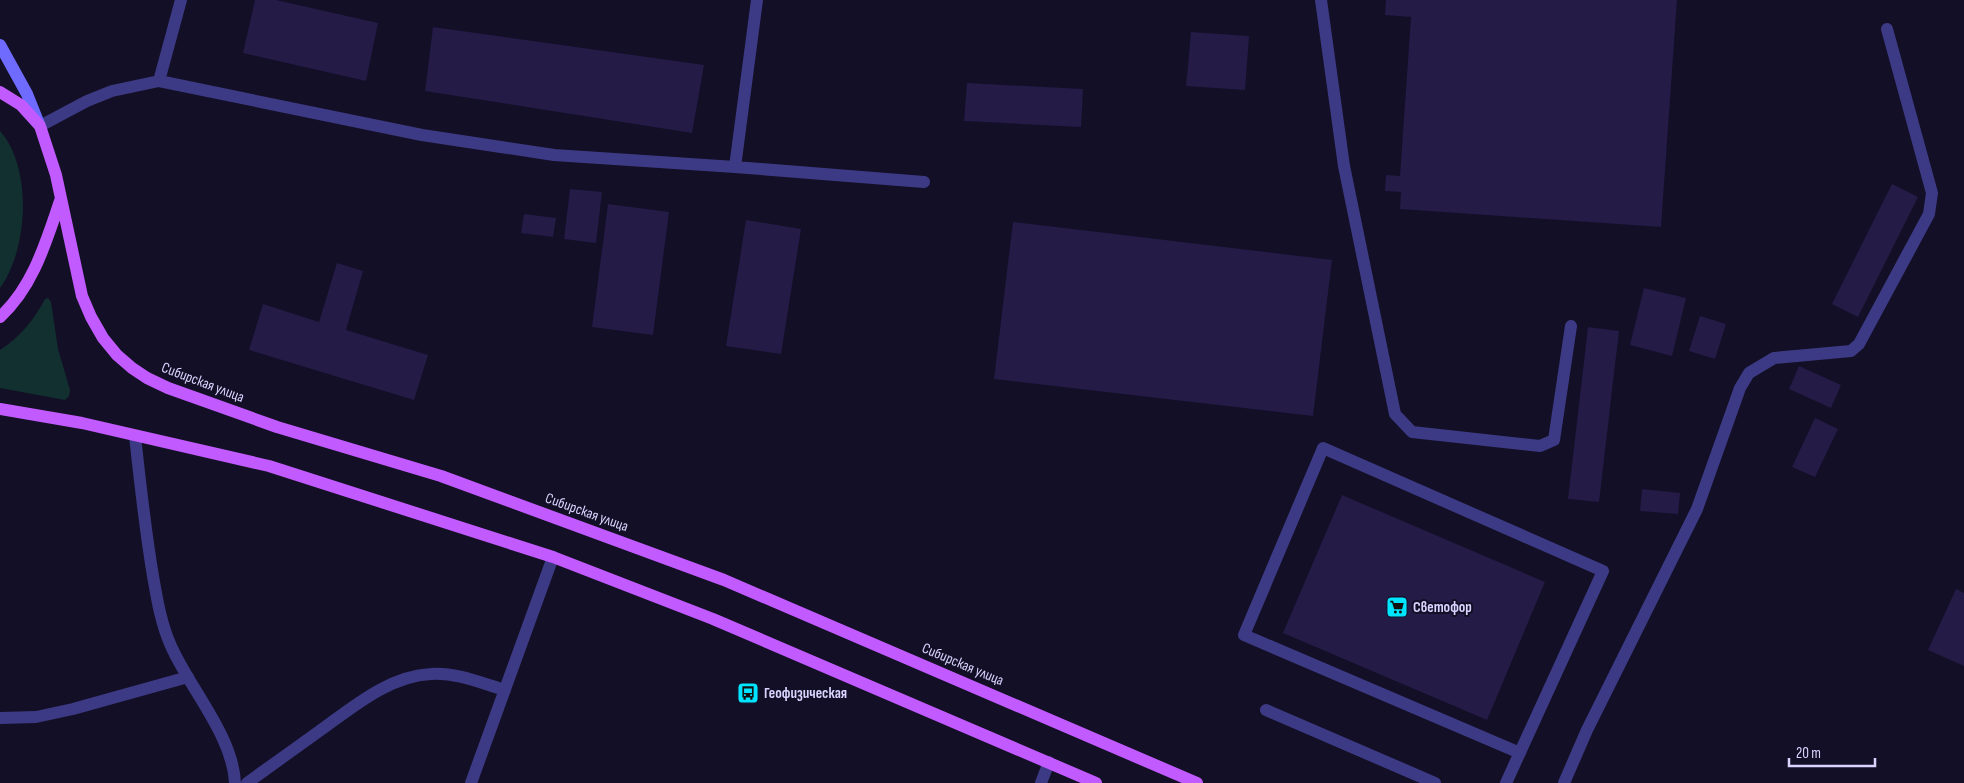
<svg xmlns="http://www.w3.org/2000/svg" width="1964" height="783" viewBox="0 0 1964 783" font-family="'Sofia Sans Condensed',sans-serif">
  <style>
    .green { fill: #12302f }
    .building { fill: #241b47 }
    .lines { fill: none; stroke-linecap: round; stroke-linejoin: round }
    .service { stroke: #3d3a85; stroke-width: 12 }
    .secondary { stroke: #6f6bff; stroke-width: 12 }
    .primary { stroke: #c25bff; stroke-width: 12 }
    .labels { text-anchor: middle; stroke-width: 4; stroke-linejoin: round; paint-order: stroke }
    .street-label { font-size: 15px; fill: #d9d4ff; stroke: #130f26 }
    .poi-label { font-size: 15px; font-weight: bold; fill: #d9d4ff; stroke: #130f26; text-anchor: start }
  </style>
  <rect width="100%" height="100%" fill="#130f26"/>
  <!-- green -->
  <path class="green" d="M0,131C33,168 28,250 0,288Z
    M48,298L51,302L58,349L70,390L69,396L65,400L0,388V350C20,337 34,320 45,299Z"/>
  <!-- building -->
  <path class="building" d="M255,0H276L378,23L366,81L243,53Z
    M1386,0H1677L1661,227L1400,209L1401,192L1385,191L1386,175L1400,176L1411,17L1385,15Z
    M433,27L704,65L692,133L425,91Z
    M1191,32L1249,36L1245,90L1186,86Z
    M967,83L1083,89L1081,127L964,121Z
    M1892,184L1918,197L1858,317L1832,304Z
    M570,189L602,192L596,243L564,239Z
    M608,204L669,212L653,335L592,327Z
    M524,214L556,218L553,237L521,233Z
    M746,220L801,229L781,354L726,346Z
    M1013,222L1332,260L1313,416L994,379Z
    M337,263L363,271L346,330L428,355L414,400L249,350L263,304L319,322Z
    M1644,288L1686,298L1672,356L1630,345Z
    M1700,316L1726,324L1715,359L1689,351Z
    M1588,327L1619,331L1599,502L1568,499Z
    M1799,366L1841,385L1831,408L1789,389Z
    M1815,418L1838,429L1815,477L1792,467Z
    M1642,489L1680,493L1678,514L1640,511Z
    M1342,495L1545,582L1487,720L1283,633Z
    M1956,589L1964,593V666L1928,650Z"/>
  <g class="lines">
    <!-- service -->
    <path class="service" d="M1321,0L1344,166L1395,414L1412,432L1540,446L1554,440L1571,326
      M159,81L181,0
      M40,126L87,101L112,91L159,81L422,135L554,155L735,167L924,182
      M735,167L757,0
      M135,436C140,482 145,529 153,576C157,599 161,624 171,646C190,689 233,736 235,783
      M1266,710L1435,783
      M0,718L36,717L73,709L188,677
      M247,783C271,766 294,749 318,732C352,708 388,676 431,674C456,672 481,683 505,690
      M471,783L553,557
      M1041,783L1049,762
      M1506,783L1603,571L1323,448L1244,635L1520,753
      M1564,783L1587,730L1697,509L1740,388L1749,373L1774,358L1851,351L1859,344L1929,214L1932,193L1887,29"/>
    <!-- secondary -->
    <path class="secondary" d="M0,45L27,94L39,124"/>
    <!-- primary -->
    <path class="primary" d="M0,92L21,105L40,126L56,175L82,296L91,317L103,338L117,355L132,368L147,378L168,388L277,427L441,476L724,580L1197,783
      M0,317C33,287 46,242 60,201
      M0,409L82,423L269,466L553,557L713,619L1096,783"/>
  </g>
  <!-- icons -->
  <defs>
    <g id="supermarket-square" transform="scale(1.125)"><rect x="-9" y="-9" width="18" height="18" rx="4" fill="#00e5ff" stroke="#130f26"/><path d="M-6-5.5h2.5l.6 2H6L4.5 2H-2.5L-4.4-4H-6ZM-1.5 3.2a1.3 1.3 0 1 0 .1 0ZM3 3.2a1.3 1.3 0 1 0 .1 0Z" fill="#111"/></g>
    <g id="bus-square" transform="scale(1.125)"><rect x="-9" y="-9" width="18" height="18" rx="4" fill="#00e5ff" stroke="#130f26"/><path d="M-5-6H5V4H4V6H2V4H-2V6H-4V4H-5ZM-3.5-4V0h7V-4ZM-3.5 1.2v1.5H-2V1.2ZM2 1.2v1.5H3.5V1.2Z" fill="#111"/></g>
  </defs>
  <g fill-rule="evenodd">
    <use href="#supermarket-square" x="1397" y="607"/>
    <use href="#bus-square" x="748" y="693"/>
  </g>
  <g class="labels">
    <!-- street labels -->
    <g class="street-label">
      <text transform="translate(203 382) rotate(21)" y="5">Сибирская улица</text>
      <text transform="translate(587 512) rotate(20)" y="5">Сибирская улица</text>
      <text transform="translate(963 664) rotate(23)" y="5">Сибирская улица</text>
    </g>
    <!-- poi labels -->
    <g class="poi-label">
      <text x="1413" y="612">Светофор</text>
      <text x="764" y="698">Геофизическая</text>
    </g>
  </g>
  <!-- scale -->
  <path d="M1789 758v8h86v-8" fill="none" stroke="#d9d4ff" stroke-width="2.5"/>
  <text x="1796" y="758" font-size="15" fill="#d9d4ff" stroke="#130f26" stroke-width="4" paint-order="stroke">20 m</text>
</svg>
